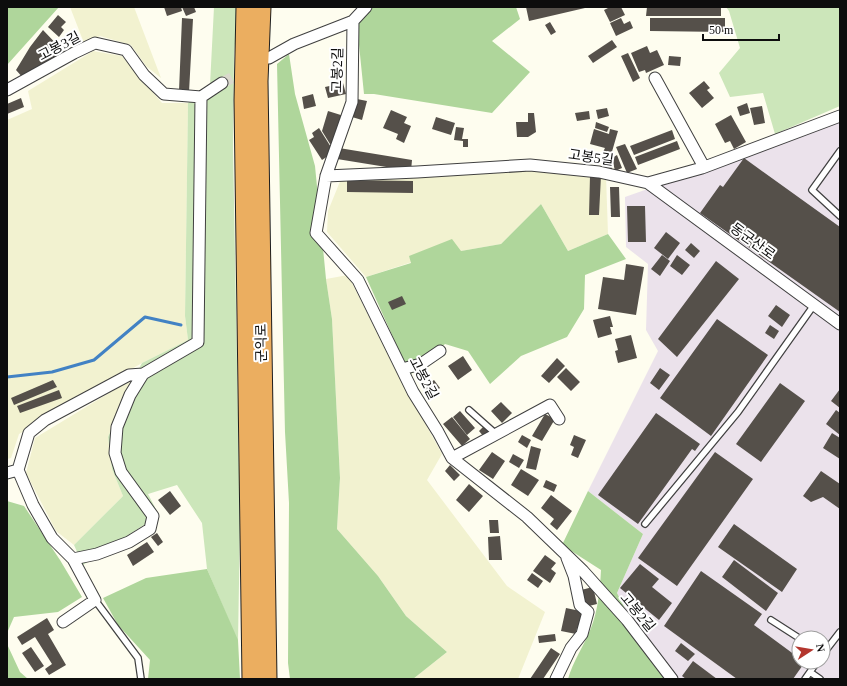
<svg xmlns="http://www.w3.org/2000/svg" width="847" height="686" viewBox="0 0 847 686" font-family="'Times New Roman','Noto Sans KR',serif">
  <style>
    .industrial { fill: #ebe2eb; fill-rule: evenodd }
    .farmland { fill: #f2f2d0 }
    .green { fill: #cce6ba }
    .forest { fill: #afd69b }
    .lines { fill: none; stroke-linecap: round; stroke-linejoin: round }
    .stream { stroke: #4282c4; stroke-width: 3 }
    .building { fill: #55504a }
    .street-tunnel { stroke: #dad9cd; stroke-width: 11; stroke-dasharray: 11 5.5; stroke-linecap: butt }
    .lane-casing { stroke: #404040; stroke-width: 8 }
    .street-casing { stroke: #404040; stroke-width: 13 }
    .highway-casing { stroke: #1e1e1e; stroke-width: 21 }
    .lane { stroke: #fff; stroke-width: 5.5 }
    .street { stroke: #fff; stroke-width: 11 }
    .highway { stroke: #ebae60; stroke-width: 19 }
    .labels { text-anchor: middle; stroke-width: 4; stroke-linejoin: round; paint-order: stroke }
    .street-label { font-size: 14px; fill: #0d0d0d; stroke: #fff }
  </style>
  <rect width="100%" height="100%" fill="#fefdef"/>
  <!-- industrial -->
  <path class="industrial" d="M840,121V679H676L629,616L617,593L643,534L588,491L658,351L646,330L648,264L626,247L625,197ZM799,638H823V662H799Z"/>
  <!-- farmland -->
  <path class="farmland" d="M70,7H134L161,78L146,66L131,45L100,36L84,43Z
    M93,51L122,56L162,103H188L185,316L188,340L142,363L19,434L11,458L7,459V120L32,109L28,91Z
    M532,168L606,176L608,234L568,251L541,204L501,244L461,251L409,256L412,262L366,277L327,232L328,211L341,179Z
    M348,275L393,365L442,454L427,480L507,586L545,612L518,679H413L447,652L406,616L378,576L337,529L340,478L332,319L326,279Z
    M132,381L108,437L112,469L123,496L74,545L56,531L26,473L35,438L114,390Z"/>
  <!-- green -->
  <path class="green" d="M214,7H238L234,55L233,148L240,523L238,642L207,569L202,523L177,485L148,494L159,515L83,565L74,545L123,496L112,469L108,437L132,381L142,363L188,340L185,316L188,103L210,85Z
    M726,7H840V106L775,134L763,93L730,97L719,73L740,48L729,11Z"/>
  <!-- forest -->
  <path class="forest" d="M7,7H59L7,65Z
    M372,7H516L520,19L492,41L530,72L492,113L374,94H364L357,25Z
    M289,54L295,94L315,166L326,279L332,319L340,478L337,529L378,576L406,616L447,652L413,679H290L288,663L289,503L285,432L277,64Z
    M541,204L568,251L608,234L626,259L585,275L584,309L567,337L521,356L490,384L468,351L445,344L410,375L366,277L411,263L409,256L452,239L461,251L501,244Z
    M588,491L643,534L617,593L629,616L676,679H568C573,661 584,646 591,628C598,610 600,590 601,570L562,545Z
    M7,501L24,506L60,560L82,597L58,612L14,617L7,633Z
    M207,569L238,640L240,679H148L150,660L118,625L103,598L146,578Z
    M7,644L20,672L28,679H7Z"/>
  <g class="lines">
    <!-- stream -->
    <path class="stream" d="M7,377L52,372L94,360L145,317L181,325"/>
  </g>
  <!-- building -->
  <path class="building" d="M164,7H181L182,11L167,16Z
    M182,7H194L196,12L186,16Z
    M526,7H585V8L529,21Z
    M610,7H621L625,15L610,22L604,10Z
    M647,7H721V16H646Z
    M58,15L66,22L61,27L64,30L59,37L48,27Z
    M182,18L193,19L189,92L179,91Z
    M621,18L624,24L630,21L633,28L616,36L610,23Z
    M650,18H725V32L650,31Z
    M550,22L556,32L551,35L545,25Z
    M43,30L63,51L48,65L24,79L16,70L30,47Z
    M612,40L617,47L593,63L588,56Z
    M647,46L650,53L657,50L664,65L646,73L645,70L639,72L631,53Z
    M628,53L640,78L633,82L621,56Z
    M669,56L681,57L680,66L668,65Z
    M704,81L710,88L707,90L714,98L702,108L689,93Z
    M343,83L346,94L328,98L325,87Z
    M313,94L316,106L304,109L302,97Z
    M21,98L24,107L7,114V104Z
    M357,99L367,101L362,120L352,117Z
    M747,103L750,113L740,116L737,107Z
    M762,106L765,123L754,125L750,108Z
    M607,108L609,116L598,119L596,110Z
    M391,110L407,117L404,123L411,126L404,143L396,139L398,134L383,128Z
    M328,111L344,116L335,146L330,144L322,131Z
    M589,111L590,119L577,121L575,113Z
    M528,113H534L536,132L528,137H517L516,122H528Z
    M731,115L746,142L734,149L730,141L725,143L715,124Z
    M436,117L455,123L451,135L432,129Z
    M596,122L609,127L607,132L595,128Z
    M456,127L464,128L462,139H468V147H463V141L454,140Z
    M319,128L334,152L322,160L309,140L314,137L312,133Z
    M594,129L609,134L610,129L618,131L611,155L603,152L605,148L590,144Z
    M672,130L675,139L634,155L630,146Z
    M677,141L680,149L638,165L635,157Z
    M625,144L637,169L627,173L616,147Z
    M339,148L412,160L411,171L337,159Z
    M603,155H611L612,170L603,168Z
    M617,155L622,168L615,171L612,158Z
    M744,158L840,227V312L700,213L720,185L723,187Z
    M590,176H601L599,215H589Z
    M347,180L413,181V193L347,192Z
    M610,187H619L620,217H611Z
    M627,206H645L646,242H628Z
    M666,232L680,243L668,259L654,248Z
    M691,243L700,251L694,258L685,250Z
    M662,255L670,261L660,276L651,269Z
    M677,255L690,265L682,275L670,266Z
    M716,261L739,279L677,357L658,339Z
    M626,264L644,267L636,315L598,309L603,277L624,280Z
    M402,296L406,304L392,310L388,302Z
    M776,305L790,315L782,327L768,316Z
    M610,316L613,327H610L612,334L598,338L593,320Z
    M717,319L768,355L711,436L660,398Z
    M770,325L779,331L774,339L765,333Z
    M631,335L637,358L618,363L615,351L618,350L615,339Z
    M463,356L472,370L458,380L448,366Z
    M557,358L565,366L549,383L541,376Z
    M566,368L580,382L571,391L557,377Z
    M660,368L670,375L659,390L650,383Z
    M53,380L57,387L14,405L11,398Z
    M434,380L440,388L429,396L423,388Z
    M780,383L805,401L761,462L736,444Z
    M840,389V408L831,401Z
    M59,390L62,398L20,413L17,406Z
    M501,402L512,413L502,423L491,411Z
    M836,410L840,413V435L826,424Z
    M460,411L475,428L467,435L453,417Z
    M656,413L700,444L695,451L692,449L638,524L598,495Z
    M545,414L555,419L542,441L532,436Z
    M452,417L470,439L462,446L443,424Z
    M484,426L489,433L484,437L479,431Z
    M832,433L840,438V459L823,448Z
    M522,435L531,440L527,448L518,442Z
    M574,435L586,440L578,458L571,455L574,447L570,445Z
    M531,446L541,449L536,470L526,468Z
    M492,452L505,461L493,479L479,470Z
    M715,452L753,479L677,586L638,558Z
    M513,454L524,460L519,468L509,462Z
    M450,465L460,475L454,481L445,471Z
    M521,469L539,480L528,496L511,485Z
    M821,471L840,484V509L823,497L811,502L803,496Z
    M546,480L557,485L554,492L543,487Z
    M469,484L483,496L469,512L456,500Z
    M170,491L181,506L170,515L158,500Z
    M551,495L572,511L557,530L550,524L554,519L541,508Z
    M489,520H498L499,533H490Z
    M734,524L797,569L782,592L718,547Z
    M157,533L163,542L158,546L151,537Z
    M500,536L502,560H489L488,537Z
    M147,542L154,552L133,566L127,555Z
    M545,555L556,563L551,569L556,573L550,583L533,571Z
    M734,560L778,593L766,611L722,577Z
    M640,564L659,579L652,587L672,603L659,620L620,588Z
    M701,571L762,614L754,625L799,658V662H805L793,679H737L664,626Z
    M532,573L543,581L538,588L527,580Z
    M593,587L597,604L585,607L581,590Z
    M566,608L585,612L581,628H577L576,634L561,631Z
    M47,618L54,630L48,634L66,665L49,675L45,669L52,664L35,637L22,645L17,637Z
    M555,634L556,641L539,643L538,636Z
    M681,643L695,654L688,661L675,651Z
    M31,647L44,666L35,672L22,653Z
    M551,648L560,654L543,679H530Z
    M693,661L717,679H686L682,676Z"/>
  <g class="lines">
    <!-- street-tunnel -->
    <path class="street-tunnel" d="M222,83L247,70"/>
    <!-- lane casing -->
    <g class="lane-casing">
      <path id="lane" d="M840,151L812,190L840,216
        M469,410L496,434
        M645,524L738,412L814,305
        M95,600L138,658L141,679
        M771,620L799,638
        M823,654L840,632
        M810,672L820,679
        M805,679L817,662"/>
    </g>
    <!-- street casing -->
    <g class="street-casing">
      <path id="street" d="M353,21L352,102L326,176L316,233L358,280L413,392L438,432L452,458L527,517L583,571L627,620L672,679
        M269,58L294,44L353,21L366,7
        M655,78L704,167
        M7,90L74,53L95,43L126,50L144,75L164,94L201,97L222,83
        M326,176L417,172L530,165L599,172L648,183L702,168L840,116
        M648,183L840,324
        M402,369L421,364L440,351
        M143,374L130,395L117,427L115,453L121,472L153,516L150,529L129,542L97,554L73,559L52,538L33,505L18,470L29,433L45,420L129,375L143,374L198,342L201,97
        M452,458L550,405L559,419
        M7,473L18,470
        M63,622L95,600L73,559
        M556,679L571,648L582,634L588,612L580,605L574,576L567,558"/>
    </g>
    <!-- highway casing -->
    <g class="highway-casing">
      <path id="highway" d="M246,7L244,100L252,679
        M261,7L258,81L267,679"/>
    </g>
    <!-- lane -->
    <use href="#lane" class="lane"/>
    <!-- street -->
    <use href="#street" class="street"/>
    <!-- highway -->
    <use href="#highway" class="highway"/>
  </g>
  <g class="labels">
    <!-- street labels -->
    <g class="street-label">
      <text transform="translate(59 46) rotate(-28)" y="5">고봉3길</text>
      <text transform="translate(337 70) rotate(-89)" y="5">고봉2길</text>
      <text transform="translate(591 157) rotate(8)" y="5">고봉5길</text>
      <text transform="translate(753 241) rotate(36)" y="5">동군산로</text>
      <text transform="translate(261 343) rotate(-91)" y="5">군익로</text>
      <text transform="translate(424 378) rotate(62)" y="5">고봉2길</text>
      <text transform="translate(638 612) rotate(50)" y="5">고봉2길</text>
    </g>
  </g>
  <!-- border -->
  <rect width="847" height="686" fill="none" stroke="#0d0d0d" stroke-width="16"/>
  <!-- north arrow -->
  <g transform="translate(811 650) rotate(78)"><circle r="19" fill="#ffffff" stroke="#9e9e9e"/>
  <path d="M0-3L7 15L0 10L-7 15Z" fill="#b4362e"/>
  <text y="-6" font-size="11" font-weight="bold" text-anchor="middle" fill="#0d0d0d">N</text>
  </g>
  <!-- scale -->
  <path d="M703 34v6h76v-6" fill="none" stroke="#0d0d0d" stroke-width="2"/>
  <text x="709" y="34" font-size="12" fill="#0d0d0d" stroke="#ffffff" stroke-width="3" paint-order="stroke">50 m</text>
</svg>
